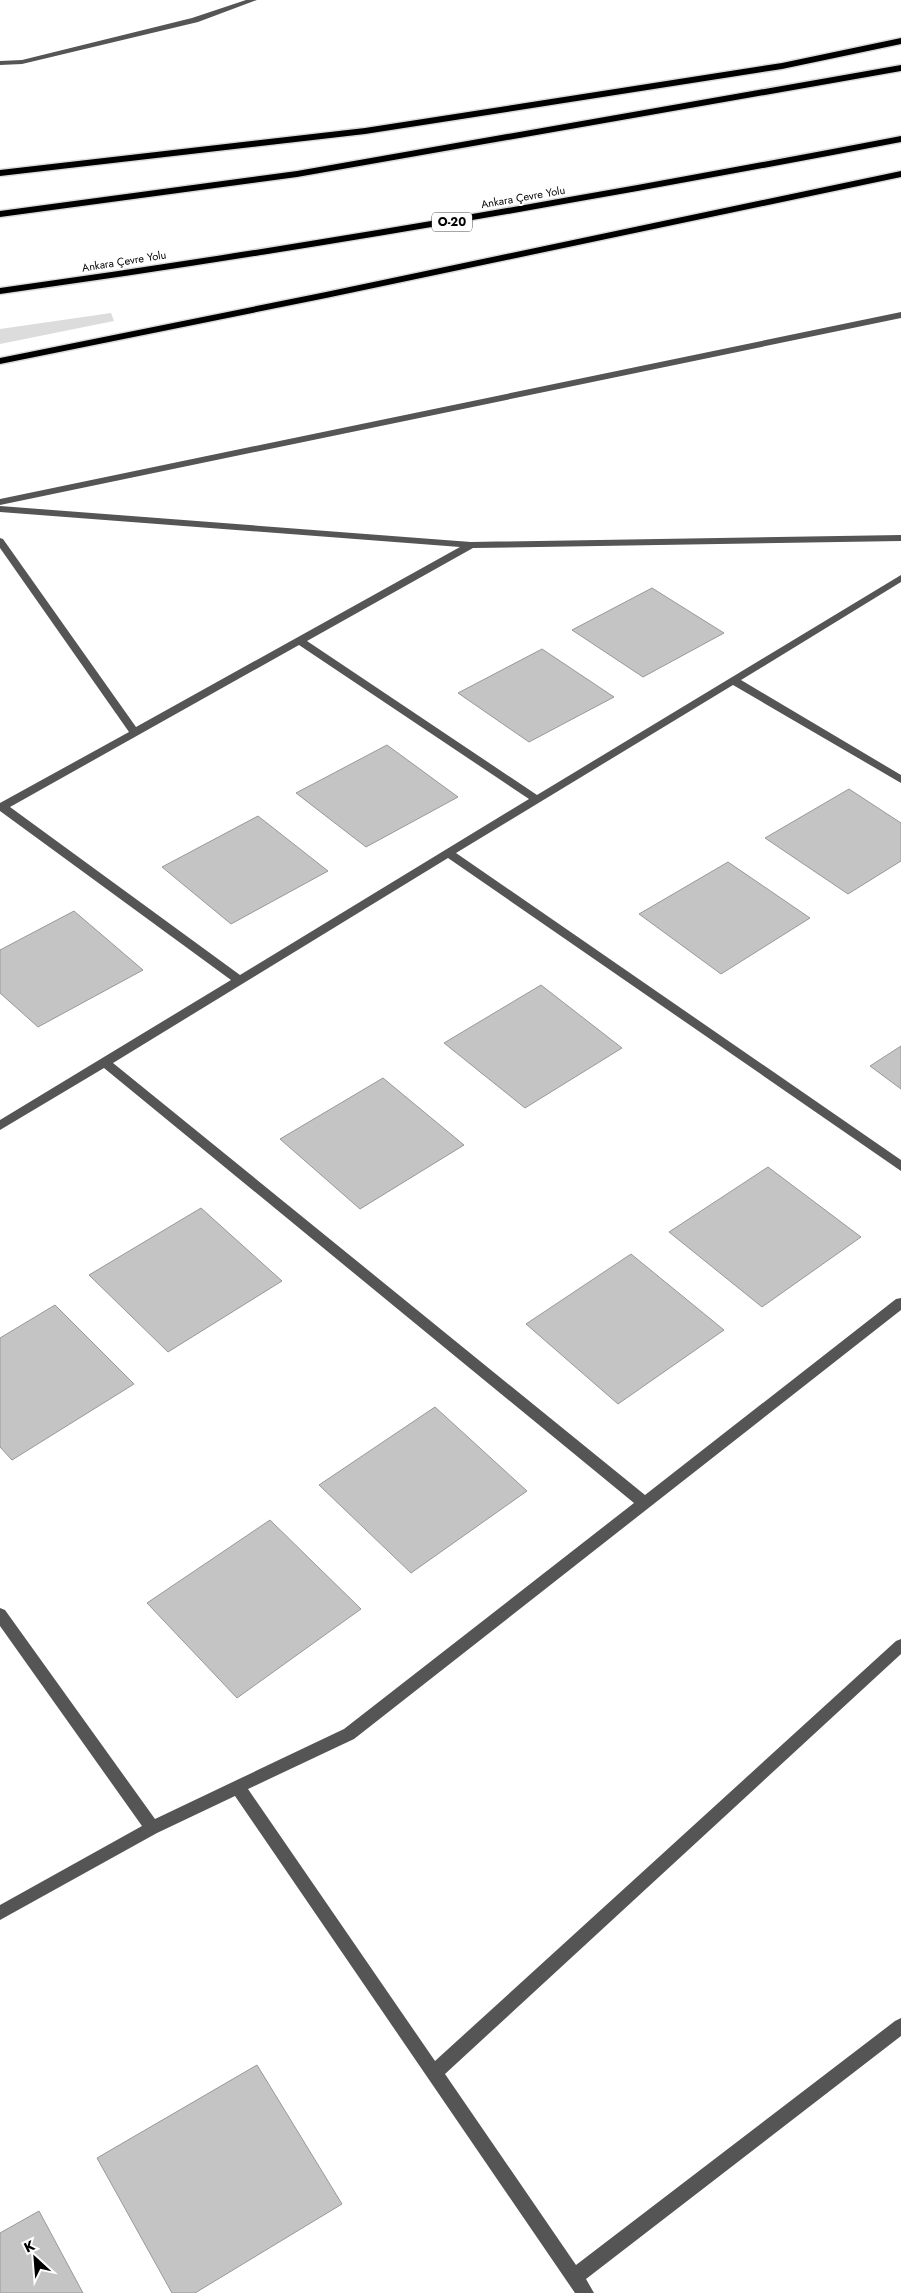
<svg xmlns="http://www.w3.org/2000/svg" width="901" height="2293" viewBox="0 0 901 2293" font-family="Jost,sans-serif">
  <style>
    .green { fill: #dcdcdc }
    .building { fill: #c4c4c4; stroke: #999 }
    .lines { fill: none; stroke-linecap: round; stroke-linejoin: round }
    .highway-casing { stroke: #dbdbdb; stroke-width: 3 }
    .minor { fill: #555; fill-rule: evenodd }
    .highway { fill: #000; fill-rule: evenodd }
    .labels { text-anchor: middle; stroke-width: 4; stroke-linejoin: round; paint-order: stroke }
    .far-street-label { font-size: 11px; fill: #000; stroke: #fff }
    .shield { fill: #fff; stroke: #4c4c4c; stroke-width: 1 }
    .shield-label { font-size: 12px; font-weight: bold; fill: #000 }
  </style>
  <rect width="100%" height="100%" fill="#fff"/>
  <!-- green -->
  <path class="green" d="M111,313L114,321L0,344V329Z"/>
  <!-- building -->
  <path class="building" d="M652,588L724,633L643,677L572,630Z
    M542,649L614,697L529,742L458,693Z
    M387,745L458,797L366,847L296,793Z
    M849,789L901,823V861L848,894L765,838Z
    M258,816L328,871L231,924L162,867Z
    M728,862L810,918L721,974L639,914Z
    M74,911L143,970L38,1027L0,993V950Z
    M541,985L622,1048L525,1108L444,1043Z
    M901,1046V1089L870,1066Z
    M383,1078L464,1145L360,1209L280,1139Z
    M768,1167L861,1237L762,1307L669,1232Z
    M201,1208L282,1281L168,1352L89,1275Z
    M631,1254L724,1330L618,1404L526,1324Z
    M55,1305L134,1384L12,1460L0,1447V1338Z
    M435,1407L527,1491L411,1573L319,1485Z
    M270,1520L361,1609L237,1698L147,1603Z
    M257,2065L342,2204L195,2293H172L97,2158Z
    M39,2211L83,2293H0V2233Z"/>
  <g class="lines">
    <!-- highway casing -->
    <g class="highway-casing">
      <path id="highway" d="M901,38V44L782,69L365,134L0,176V170L365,128L782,63Z
        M901,65V71L297,177L0,217V211L297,171Z
        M901,136V142C602,199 302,252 0,294V288C302,246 602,193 901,136Z
        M901,171V177L326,298L0,364V358L326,292Z"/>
    </g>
    <!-- minor -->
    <path class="minor" d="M246,0H257L198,22L22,64L0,65V61L22,60L192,18Z
      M901,312V318L0,505V499Z
      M0,506L471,542L901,535V541L473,548L307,641L537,795L901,575V582L741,680L901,775V783L733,685L456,853L901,1160V1171L448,858L113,1063L645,1495L896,1299L901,1298V1310L354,1739L248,1789L435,2061L896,1641L901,1639V1654L445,2074L576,2265L895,2021L901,2018V2036L586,2279L594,2293H575L235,1796L157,1833L0,1920V1905L142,1826L0,1626V1608L5,1610L155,1819L344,1729L634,1503L104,1068L0,1130V1120L231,980L0,811V803L129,732L0,548V538L3,539L136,727L460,547L0,512ZM299,645L529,799L240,975L10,807Z"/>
    <!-- highway -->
    <use href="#highway" class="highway"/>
  </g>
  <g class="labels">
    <!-- far-street labels -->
    <g class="far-street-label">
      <text transform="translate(523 197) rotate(-10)" y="4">Ankara Çevre Yolu</text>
      <text transform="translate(124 261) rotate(-9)" y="4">Ankara Çevre Yolu</text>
    </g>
    <!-- shield labels -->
    <rect class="shield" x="432" y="212.5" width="40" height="19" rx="4"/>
    <g class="shield-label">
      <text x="452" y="226">O-20</text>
    </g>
  </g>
  <!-- north arrow -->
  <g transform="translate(35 2258) rotate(334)" stroke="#ffffff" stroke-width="4" paint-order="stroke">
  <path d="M0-4L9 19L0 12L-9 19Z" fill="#000000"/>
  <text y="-8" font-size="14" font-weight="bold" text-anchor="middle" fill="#000000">K</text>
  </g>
</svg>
